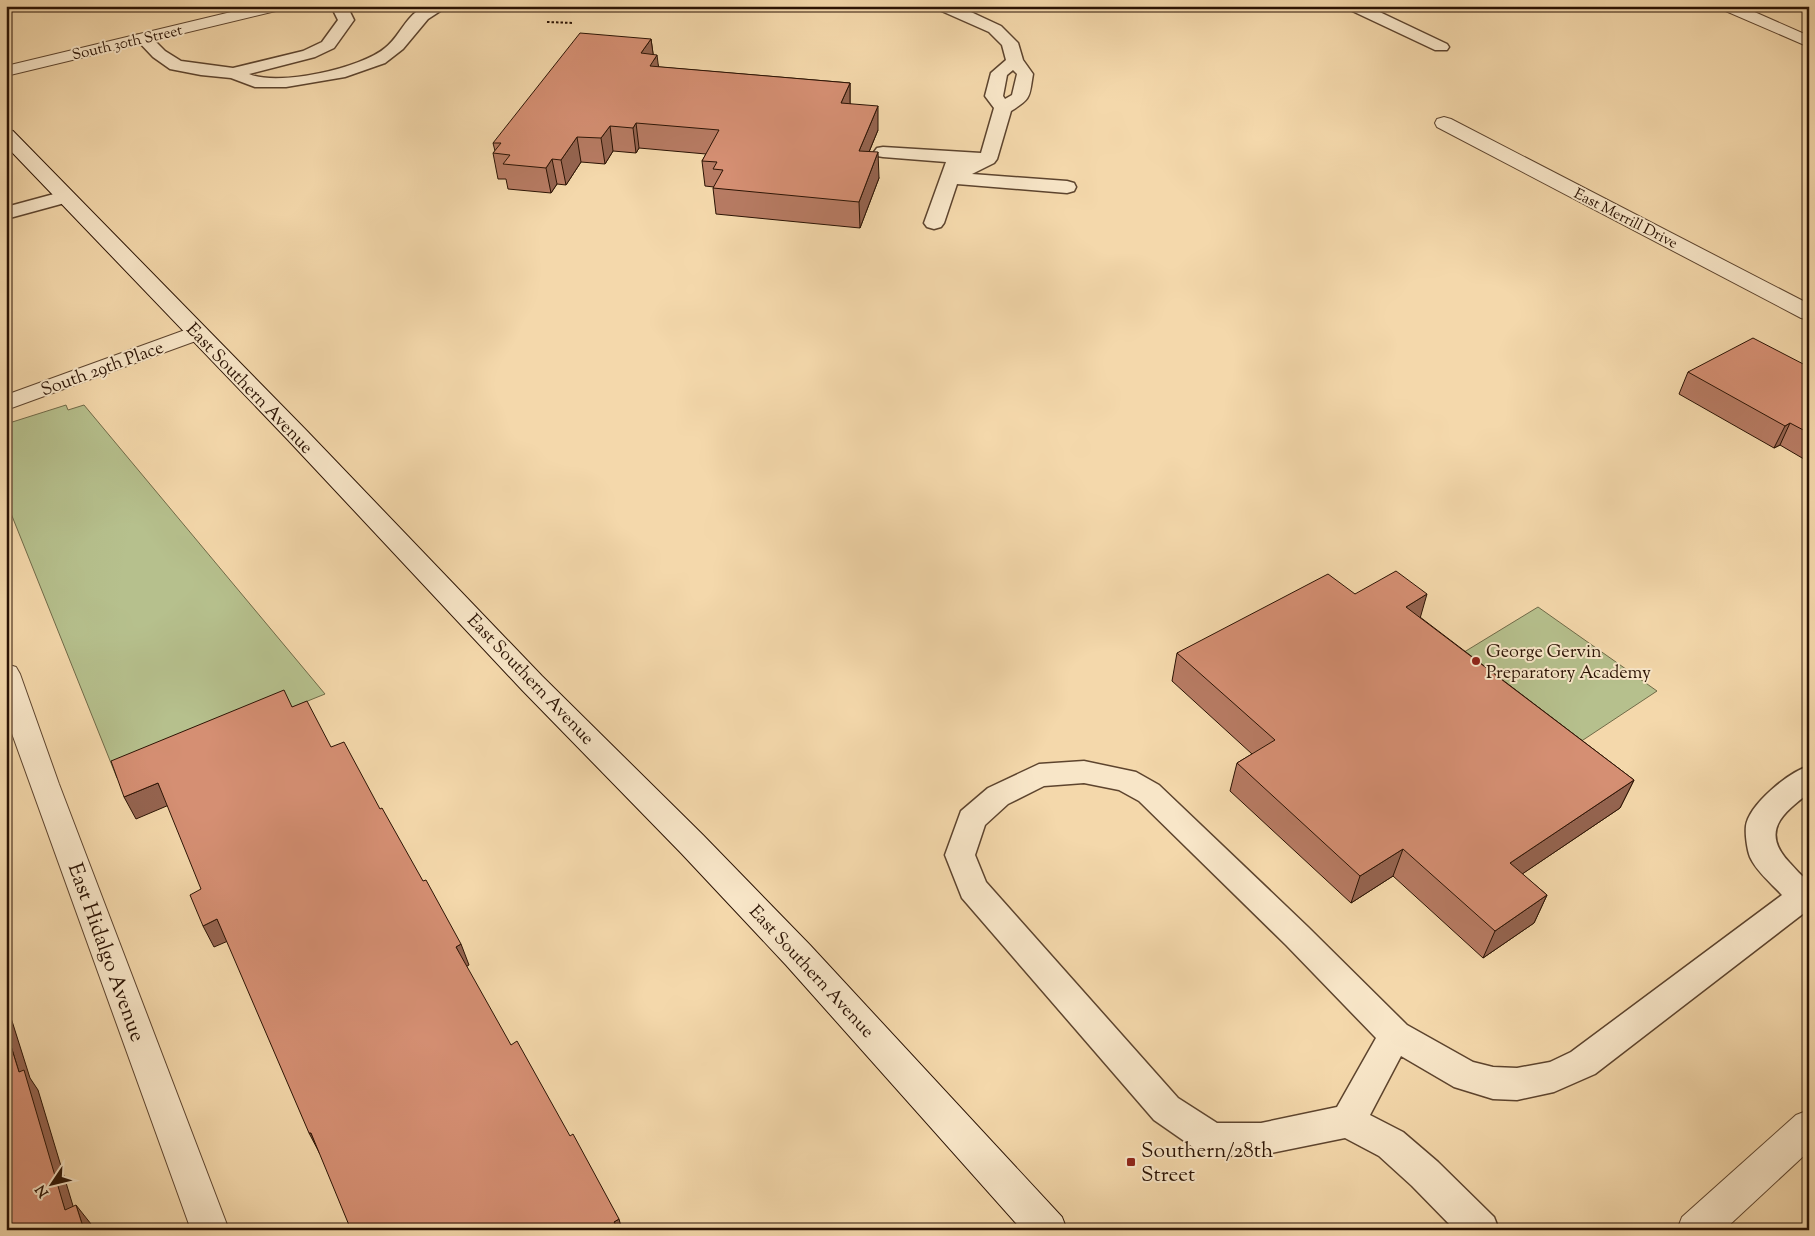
<svg xmlns="http://www.w3.org/2000/svg" width="1815" height="1236" viewBox="0 0 1815 1236" font-family="'Sorts Mill Goudy',serif">
  <style>
    .green { fill: #b6c08d; stroke: #706a48 }
    .lines { fill: none; stroke-linecap: round; stroke-linejoin: round }
    .lane-casing { stroke: #5d442e; stroke-width: 3 }
    .street-casing { stroke: #5d442e; stroke-width: 2 }
    .secondary-casing { stroke: #2b1304; stroke-width: 2 }
    .path { stroke: #2b1304; stroke-width: 2; stroke-dasharray: 2.5 2; stroke-linecap: butt }
    .lane { fill: #f8e6c8; fill-rule: evenodd }
    .street { fill: #f8e6c8; fill-rule: evenodd }
    .secondary { fill: #f8e6c8; fill-rule: evenodd }
    .wall { fill: #b77b63; stroke: #2b1304 }
    .shaded-wall { fill: #956450; stroke: #2b1304 }
    .building { fill: #d58f73; stroke: #2b1304 }
    .poi-dot { fill: #8f2418; stroke: #f8e6c8; stroke-width: 2 }
    .labels { text-anchor: middle; stroke-width: 4; stroke-linejoin: round; paint-order: stroke }
    .far-street-label { font-size: 15px; fill: #2b1304; stroke: #f8e6c8 }
    .street-label { font-size: 18px; fill: #2b1304; stroke: #f8e6c8 }
    .poi-label { font-size: 18px; fill: #2b1304; stroke: #f8e6c8; text-anchor: start }
    .near-street-label { font-size: 21px; fill: #2b1304; stroke: #f8e6c8 }
    .near-poi-label { font-size: 21px; fill: #2b1304; stroke: #f8e6c8; text-anchor: start }
  </style>
  <rect width="100%" height="100%" fill="#f4d8ab"/>
  <filter id="stains"><feTurbulence type="fractalNoise" baseFrequency=".004" numOctaves="4"/><feColorMatrix values="0 0 0 0 .2 0 0 0 0 .09 0 0 0 0 .02 0 0 0 .5 -.17"/></filter>
  <radialGradient id="worn" r=".72"><stop offset=".6" stop-color="#630" stop-opacity="0"/><stop offset="1" stop-color="#630" stop-opacity=".3"/></radialGradient>
  <!-- green -->
  <path class="green" d="M66,405L68,410L84,405L325,694L117,778L6,501V424Z
    M1538,607L1657,691L1574,746L1456,657Z"/>
  <g class="lines">
    <!-- lane casing -->
    <g class="lane-casing">
      <path id="lane" d="M331,6H347L354,20L334,48L315,57L249,74C277,87 362,68 385,48C400,37 406,14 425,7C431,4 441,6 448,6L428,19L403,49L385,63L345,77L286,87H255L231,78L201,75L170,69L153,57L135,38L137,35H149L165,51L181,61L233,68L303,51L322,42L338,20Z
        M935,6H958L1001,26L1018,43L1023,60L1033,74C1029,97 1032,98 1011,111L997,159L994,163L972,174L1067,181L1074,183L1076,187L1074,191L1067,193L957,184L944,223L941,227L934,229L927,227L924,223L946,162L883,157L877,156L874,152L877,148L883,147L981,153L994,108L985,96L991,73L1006,60L1002,45L989,32L937,9ZM1013,70L1017,74L1012,95L1005,99L1003,96L1007,75Z
        M1346,6H1367L1447,44L1449,47L1447,50H1435L1348,9Z
        M65,191L72,193L74,197L72,201L6,219V207Z
        M1084,761L1136,772L1159,785L1308,927L1407,1025L1473,1062L1493,1067L1517,1068L1550,1062L1571,1052L1782,895C1772,884 1756,871 1750,857C1747,849 1745,834 1746,826C1749,804 1789,772 1809,766V793C1783,813 1760,831 1789,862C1795,868 1802,878 1809,880V915L1804,913L1595,1074L1554,1092L1517,1100L1493,1099L1454,1087L1401,1056L1370,1115L1403,1132L1438,1162L1494,1217L1499,1230H1455L1412,1186L1379,1156L1345,1138L1261,1155L1212,1156L1200,1152L1154,1120L962,898L945,855L961,811L988,788L1039,764ZM1084,783L1119,790L1139,801L1286,945L1376,1038L1337,1107L1261,1123H1217L1178,1098L986,882L975,855L985,825L1008,804L1044,786Z"/>
    </g>
    <!-- street casing -->
    <g class="street-casing">
      <path id="street" d="M256,6H286L284,9L6,76V66Z
        M1719,6H1741L1809,36V47L1721,9Z
        M1444,117L1451,119L1809,304V320L1801,318L1437,127L1435,123L1437,119Z
        M196,326L204,328L207,333L204,338L6,410V395Z
        M6,664L16,667L20,674L59,784L229,1230H191L6,717Z
        M1809,1110V1151L1724,1230H1677L1682,1217L1796,1115Z"/>
    </g>
    <!-- secondary casing -->
    <g class="secondary-casing">
      <path id="secondary" d="M6,129L13,131L306,430L542,676L703,835L810,945L1062,1217L1067,1230H1022L786,965L681,853L522,690L288,440L6,146Z"/>
    </g>
    <!-- path -->
    <path class="path" d="M547,22L574,23"/>
    <!-- lane -->
    <use href="#lane" class="lane"/>
    <!-- street -->
    <use href="#street" class="street"/>
    <!-- secondary -->
    <use href="#secondary" class="secondary"/>
  </g>
  <!-- wall -->
  <path class="wall" d="M651,39L653,54L659,67L850,83V103L878,130L869,152L879,178L860,228L716,214L713,188L714,187L705,186L702,161L706,154L639,148L636,153L613,151L605,164L581,162L566,185L557,184L551,193L508,189L506,179H498L493,153L495,151L493,143Z
    M1809,367V462L1780,445L1774,448L1679,394L1688,372Z
    M1355,594L1420,617L1634,780L1620,808L1522,874L1547,895L1534,923L1483,958L1393,876L1351,903L1230,791L1237,763L1252,754L1172,681L1177,653Z"/>
  <!-- shaded-wall -->
  <path class="shaded-wall" d="M651,39L654,60L657,55L660,79L641,53Z
    M850,83V108L841,103Z
    M878,106V130L859,176V151Z
    M636,123L639,148L636,153L633,128Z
    M610,126L613,151L605,164L601,138Z
    M577,137L581,162L566,185L561,160Z
    M878,152L879,178L860,228L859,202Z
    M552,159L557,184L551,193L546,168Z
    M1790,423L1780,445L1774,448L1785,426Z
    M1427,594L1419,622L1406,607Z
    M1634,780L1620,808L1497,891L1510,863Z
    M158,783L169,805L136,819L124,797Z
    M1403,849L1393,876L1351,903L1360,876Z
    M1547,895L1534,923L1483,958L1495,931Z
    M217,919L228,941L214,947L203,926Z
    M461,944L469,965L464,968L456,947Z
    M6,1002L30,1078L38,1090L80,1229L65,1210L19,1072L6,1030Z
    M309,1133H311L320,1154Z
    M76,1205L91,1224L93,1230H84Z
    M619,1219L622,1230H616L614,1222Z"/>
  <!-- building -->
  <path class="building" d="M580,33L651,39L641,53L657,55L650,66L850,83L841,103L878,106L859,151L878,152L859,202L713,188L723,170L713,169L717,162L702,161L719,130L636,123L633,128L610,126L601,138L577,137L561,160L552,159L546,168L503,164L510,155L493,153L501,143H493Z
    M1753,338L1809,367V433L1790,423L1785,426L1688,372Z
    M1396,571L1427,594L1406,607L1634,780L1510,863L1547,895L1495,931L1403,849L1360,876L1237,763L1275,740L1177,653L1328,574L1355,594Z
    M284,690L292,707L307,701L331,747L344,742L380,809L382,808L423,881L426,880L461,944L456,947L511,1045L517,1041L570,1136L573,1134L619,1219L614,1222L619,1230H351L311,1133H309L217,919L203,926L190,895L201,889L158,783L124,797L111,761Z
    M6,1030L19,1072L24,1070L65,1210L76,1205L84,1230H6Z"/>
  <!-- markers -->
  <g class="poi-dot">
    <circle cx="1476" cy="661" r="5"/>
    <rect x="1126" y="1157" width="10" height="10" rx="2.5"/>
  </g>
  <g class="labels">
    <!-- far-street labels -->
    <g class="far-street-label">
      <text transform="translate(127 42) rotate(-13)" y="5">South 30th Street</text>
      <text transform="translate(1626 218) rotate(27)" y="5">East Merrill Drive</text>
    </g>
    <!-- street labels -->
    <g class="street-label">
      <text transform="translate(102 368) rotate(-20)" y="6">South 29th Place</text>
      <text transform="translate(250 388) rotate(46)" y="6">East Southern Avenue</text>
      <text transform="translate(531 679) rotate(46)" y="6">East Southern Avenue</text>
      <text transform="translate(812 971) rotate(47)" y="6">East Southern Avenue</text>
    </g>
    <!-- poi labels -->
    <g class="poi-label">
      <text x="1486" y="657">George Gervin<tspan x="1486" dy="21">Preparatory Academy</tspan></text>
    </g>
    <!-- near-street labels -->
    <g class="near-street-label">
      <text transform="translate(107 952) rotate(70)" y="7">East Hidalgo Avenue</text>
    </g>
    <!-- near-poi labels -->
    <g class="near-poi-label">
      <text x="1141" y="1157">Southern/28th<tspan x="1141" dy="24">Street</tspan></text>
    </g>
  </g>
  <!-- margin -->
  <rect width="1815" height="1236" fill="none" stroke="#f4d8ab" stroke-width="25"/>
  <rect x="8" y="8" width="1800" height="1221" fill="none" stroke="#2b1304" stroke-width="2.5"/>
  <rect x="12" y="12" width="1790" height="1211" fill="none" stroke="#2b1304"/>
  <!-- north arrow -->
  <g transform="translate(52 1184) rotate(235)" stroke="#f8e6c8" stroke-width="4" paint-order="stroke">
  <path d="M0-4L9 19L0 12L-9 19Z" fill="#2b1304"/>
  <text y="-8" font-size="14" font-weight="bold" text-anchor="middle" fill="#2b1304">N</text>
  </g>
  <rect width="100%" height="100%" filter="url(#stains)"/>
  <rect width="100%" height="100%" fill="url(#worn)"/>
</svg>
